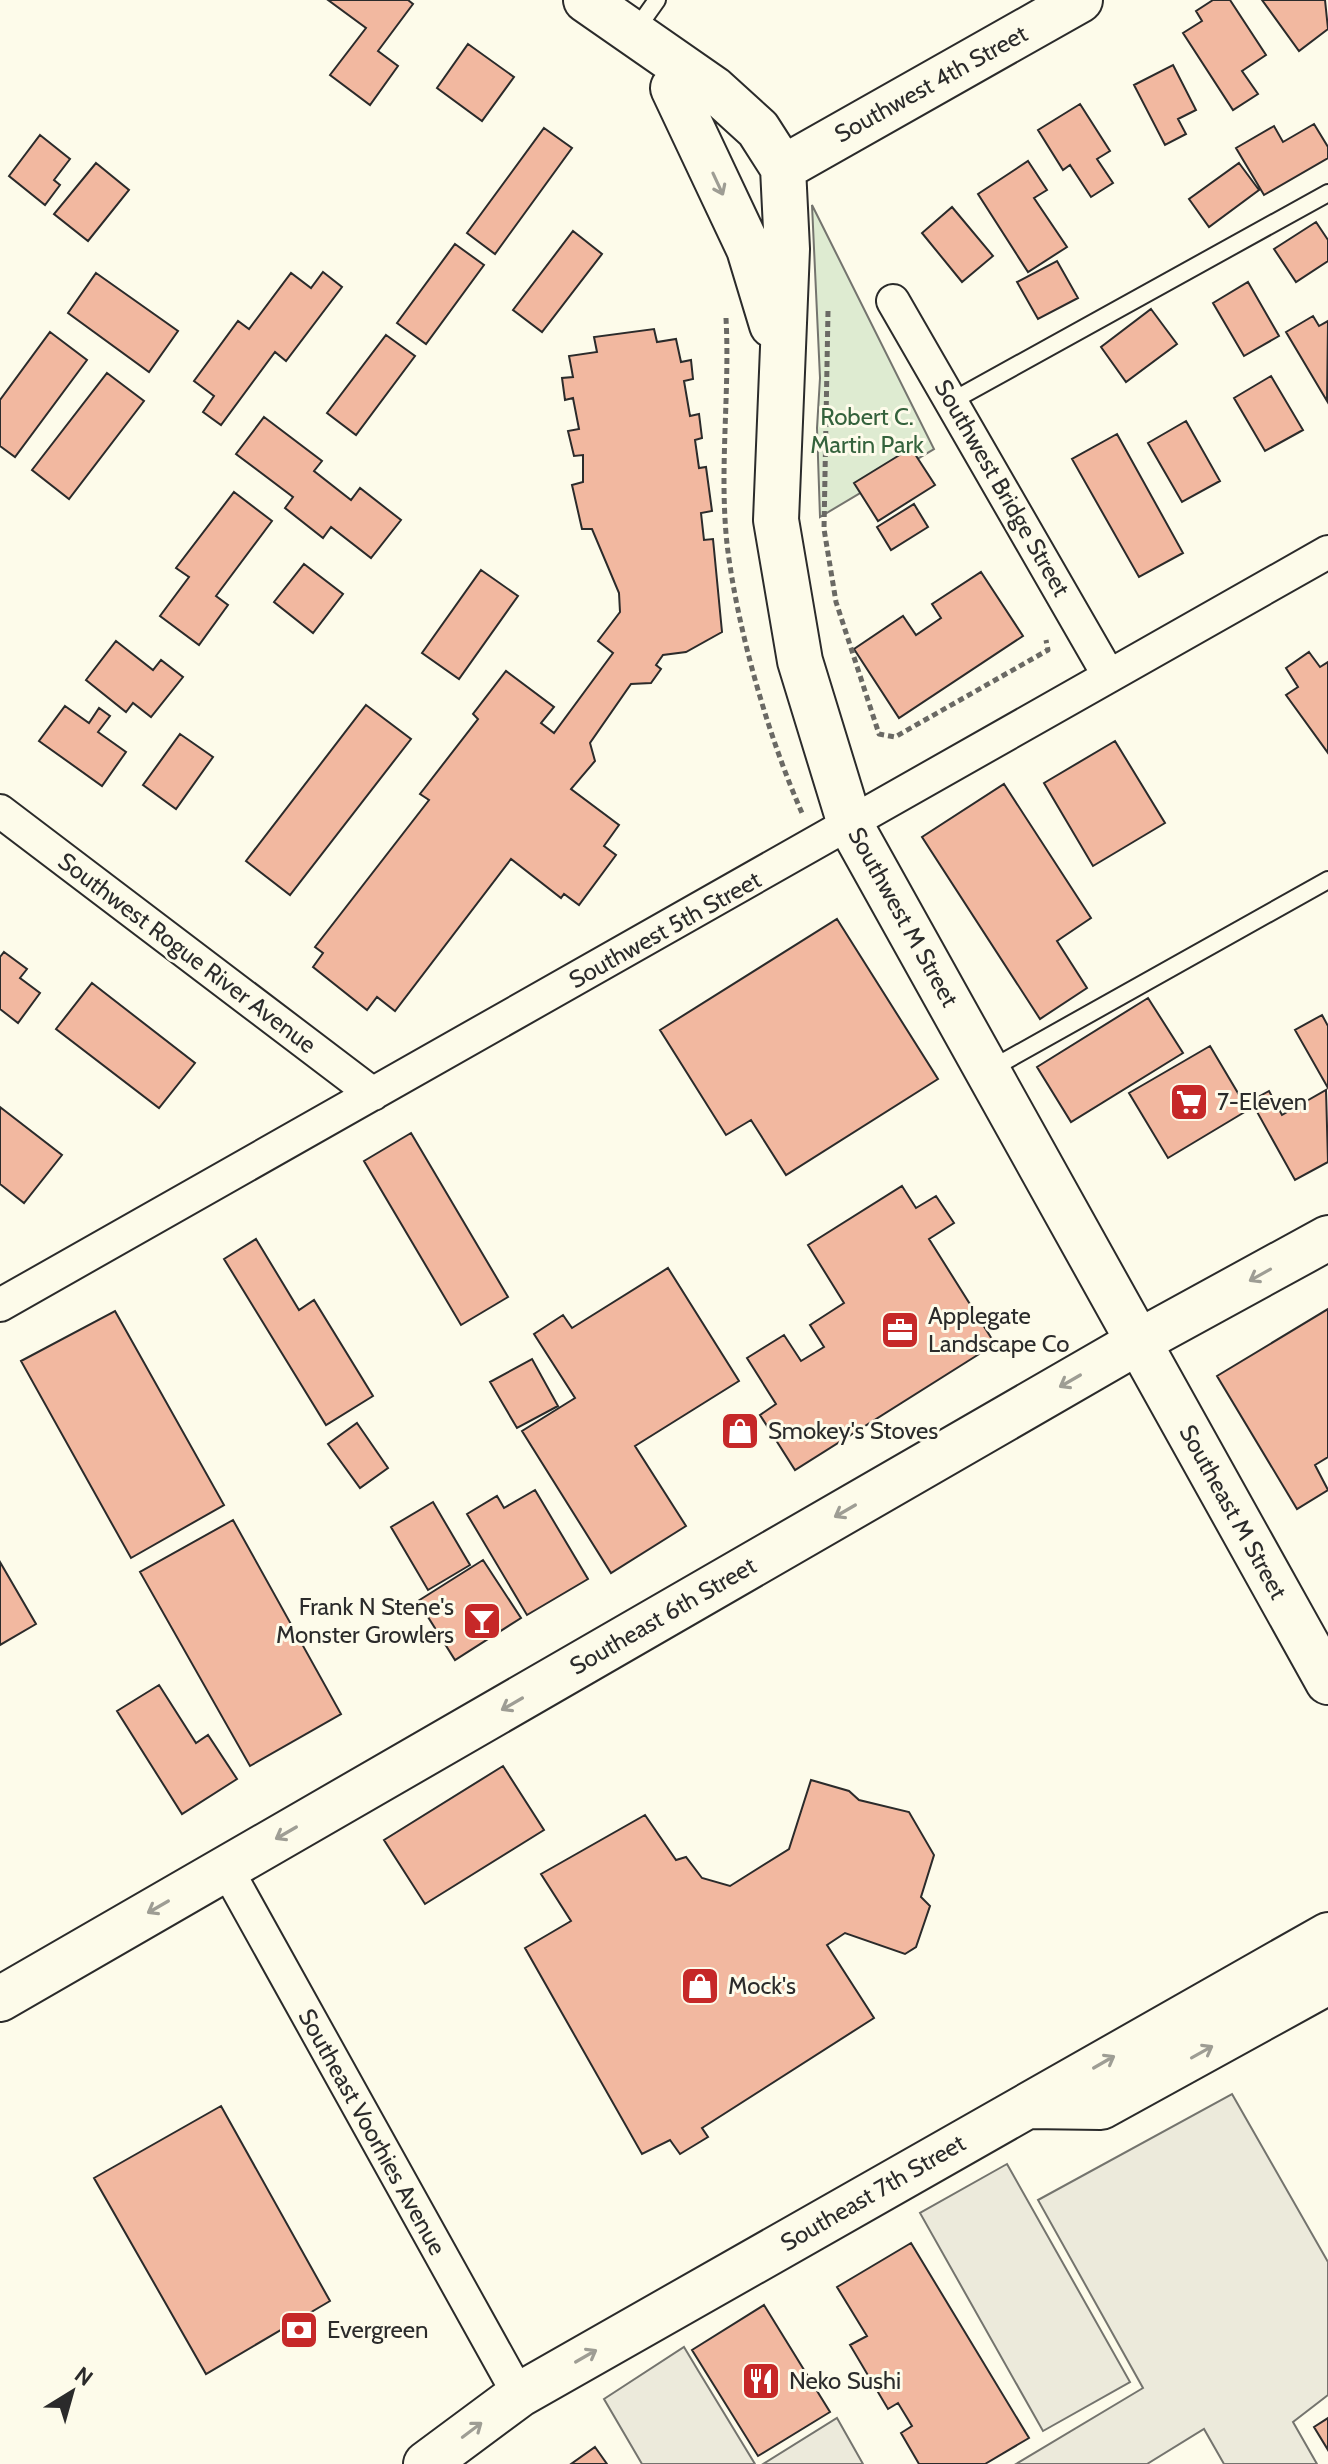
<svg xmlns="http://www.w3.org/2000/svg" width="1328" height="2464" viewBox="0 0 1328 2464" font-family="Cabin,sans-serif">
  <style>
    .green { fill: #deebd1; stroke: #74746e; stroke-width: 2 }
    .parking { fill: #eceadb; stroke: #74746e; stroke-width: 2 }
    .building { fill: #f2b8a0; stroke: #2b2b2b; stroke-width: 2 }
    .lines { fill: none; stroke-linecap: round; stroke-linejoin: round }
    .lane-casing { stroke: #2b2b2b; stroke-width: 20 }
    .street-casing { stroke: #2b2b2b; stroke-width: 36 }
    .secondary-casing { stroke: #2b2b2b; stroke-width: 48 }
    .highway-casing { stroke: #2b2b2b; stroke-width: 48 }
    .path { stroke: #6a6964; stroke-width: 5; stroke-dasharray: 6 4; stroke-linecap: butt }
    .lane { stroke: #fdfbea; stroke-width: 16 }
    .street { stroke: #fdfbea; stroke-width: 32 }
    .secondary { stroke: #fdfbea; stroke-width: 44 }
    .highway { stroke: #fdfbea; stroke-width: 44 }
    .oneway { stroke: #9e9d94 }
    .labels { text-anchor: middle; stroke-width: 6; stroke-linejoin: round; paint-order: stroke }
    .street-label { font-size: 24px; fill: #2b2b2b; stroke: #fdfbea }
    .park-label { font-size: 24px; fill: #34623c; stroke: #fdfbea }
    .poi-label { font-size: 24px; fill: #2b2b2b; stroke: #fdfbea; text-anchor: start }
  </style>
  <rect width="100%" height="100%" fill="#fdfbea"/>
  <!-- green -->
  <path class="green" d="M812,205L934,449L820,517L817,428L820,378Z"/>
  <!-- parking -->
  <path class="parking" d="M1232,2094L1328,2262V2395L1293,2422L1317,2464H1224L1204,2429L1147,2464H1016L1143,2388L1038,2200Z
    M1007,2164L1130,2382L1043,2431L920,2213Z
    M684,2347L699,2372L755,2464H642L604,2399Z
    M837,2418L863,2464H763Z"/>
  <!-- building -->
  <path class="building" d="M328,0H408L413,4L378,51L398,66L370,105L330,75L366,28Z
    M1213,0H1230L1266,55L1242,71L1258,94L1233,110L1183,33L1202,21L1196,11Z
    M1262,0H1325L1328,29L1299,51Z
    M468,44L514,77L482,121L437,88Z
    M1173,65L1196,110L1178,119L1186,134L1165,145L1134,85Z
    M1080,104L1110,151L1097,159L1113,183L1091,197L1070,165L1063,170L1038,130Z
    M1314,124L1328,147V158L1264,195L1236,148L1274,126L1283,142Z
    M544,128L572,148L495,254L467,233Z
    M40,135L70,159L54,180L60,185L45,205L9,176Z
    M1028,161L1047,190L1034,198L1067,247L1028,272L978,194Z
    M96,163L129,190L88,241L54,214Z
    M1239,163L1259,190L1209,227L1189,199Z
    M952,207L993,256L962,282L922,233Z
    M1316,222L1328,240V261L1296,282L1274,249Z
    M573,231L602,254L542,332L513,310Z
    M455,244L484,265L426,344L397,323Z
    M1057,261L1078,298L1038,319L1017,282Z
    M323,272L342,287L286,361L275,352L221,425L203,412L214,396L194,381L238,321L249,329L291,273L311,288Z
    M96,273L178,331L149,372L68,313Z
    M1248,282L1279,336L1244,356L1213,303Z
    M1151,309L1177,344L1126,382L1101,347Z
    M1313,316L1319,326L1328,321L1327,401L1286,332Z
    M654,329L657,342L676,339L681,362L691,360L693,379L684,381L690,416L699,414L702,438L695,440L699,468L706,467L712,511L701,513L704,540L713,539L722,632L686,652L663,655L656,665L661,669L651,683L631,684L590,743L595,761L571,789L619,825L604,846L616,855L579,905L564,894L561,898L511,859L395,1011L377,997L367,1010L313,967L323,953L315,947L429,800L420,794L478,719L473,714L506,671L554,707L541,723L554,733L613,653L598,641L620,612L619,593L592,529H582L572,485L583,482V455L574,456L568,431L579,429L573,398L565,400L562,378L573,377L569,356L597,352L594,337Z
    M50,332L87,360L15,457L0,446V400Z
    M386,335L415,356L356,435L327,413Z
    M107,373L144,401L69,499L32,470Z
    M1271,376L1303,430L1265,451L1234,398Z
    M264,417L322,461L314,471L351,500L360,488L401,520L371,558L331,527L323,538L285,508L293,497L236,454Z
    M1186,421L1220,481L1182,502L1148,443Z
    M1117,434L1183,553L1139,577L1072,459Z
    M911,448L935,485L878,521L854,483Z
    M234,492L272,521L216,596L228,605L199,645L160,616L189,577L176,568Z
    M914,504L928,527L891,550L877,527Z
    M304,564L343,594L313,633L274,602Z
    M481,570L518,596L459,679L422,653Z
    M981,572L1023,636L899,718L854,649L903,616L916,635L941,618L932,604Z
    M116,641L153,670L161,660L183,677L151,717L133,703L126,712L86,680Z
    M1309,652L1320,667L1328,662V753L1286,695L1298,687L1286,668Z
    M366,705L411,739L290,895L246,861Z
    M65,706L89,723L99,708L110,716L98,732L126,752L102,786L39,741Z
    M180,734L213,757L176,809L143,785Z
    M1115,741L1165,823L1093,866L1044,783Z
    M1004,784L1091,918L1057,941L1087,988L1040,1019L922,837Z
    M837,919L938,1079L786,1175L751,1120L726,1135L660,1030Z
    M4,952L27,969L20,978L40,993L18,1023L0,1009V957Z
    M92,983L195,1063L159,1108L56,1029Z
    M1148,998L1183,1053L1071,1122L1037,1067Z
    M1322,1015L1328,1026V1088L1295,1030Z
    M1210,1046L1248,1110L1168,1158L1129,1093Z
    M1326,1090L1328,1162L1295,1180L1251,1101L1269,1091L1282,1115Z
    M0,1107L62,1155L24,1203L0,1184Z
    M411,1133L508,1297L461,1325L364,1161Z
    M902,1186L916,1208L936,1196L954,1223L929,1239L995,1344L795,1470L760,1415L776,1404L747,1358L784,1335L801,1361L824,1347L810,1325L844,1303L808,1245Z
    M256,1239L299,1310L314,1300L373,1396L326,1425L224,1259Z
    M668,1268L739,1381L635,1446L686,1526L611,1573L522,1431L575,1398L534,1334L563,1315L572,1328Z
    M1328,1309V1457L1315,1465L1328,1490L1297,1509L1217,1376Z
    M115,1311L224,1505L131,1558L21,1361Z
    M532,1359L558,1406L517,1428L490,1382Z
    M357,1423L388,1468L360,1488L328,1444Z
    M535,1490L588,1579L527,1615L467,1514L497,1496L504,1508Z
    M433,1502L470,1565L428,1590L391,1527Z
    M233,1520L341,1714L250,1766L140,1572Z
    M483,1560L521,1618L455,1660L418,1601Z
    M0,1562L36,1624L0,1645Z
    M159,1685L196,1743L208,1735L237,1779L182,1814L117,1711Z
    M503,1766L544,1830L425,1904L384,1840Z
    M811,1780L849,1791L859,1800L909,1812L934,1855L921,1897L930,1906L916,1947L905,1954L845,1933L827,1945L874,2018L702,2128L708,2137L680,2154L670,2140L642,2154L525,1948L571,1921L541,1874L645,1815L676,1860L686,1857L702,1878L730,1886L789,1849Z
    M221,2106L330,2301L206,2374L94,2178Z
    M911,2243L1029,2438L985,2464H919L901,2433L912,2426L898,2403L888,2409L850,2345L867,2336L837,2287Z
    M764,2305L830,2412L758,2456L692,2350Z
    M1328,2418V2450L1314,2427Z
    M595,2447L607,2464H571Z"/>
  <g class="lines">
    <!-- lane casing -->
    <g class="lane-casing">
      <path id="lane" d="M635,31L657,0
        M952,401L1328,193
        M989,1070L1328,880"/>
    </g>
    <!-- street casing -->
    <g class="street-casing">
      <path id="street" d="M893,301L1109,676
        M0,811L373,1094
        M0,1305L1328,552
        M226,1868L519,2395"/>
    </g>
    <!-- secondary casing -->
    <g class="secondary-casing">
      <path id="secondary" d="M586,0L714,89L758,129L783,168
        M673,88L749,249L772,325
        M783,168L787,249L776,520L800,661L850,824L1328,1682
        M783,168L1080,0"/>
    </g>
    <!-- highway casing -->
    <g class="highway-casing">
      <path id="highway" d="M0,1999L1138,1342L1328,1238
        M1029,2106L1101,2107L1328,1982
        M426,2464L519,2395L1328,1935"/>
    </g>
    <!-- path -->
    <path class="path" d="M828,311L824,529L836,602L879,734L895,737L1048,650L1046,640
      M726,318C730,393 719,469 727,544C737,628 768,736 802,813"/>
    <!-- lane -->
    <use href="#lane" class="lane"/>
    <!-- street -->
    <use href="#street" class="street"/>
    <!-- secondary -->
    <use href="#secondary" class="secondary"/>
    <!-- highway -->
    <use href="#highway" class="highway"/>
  </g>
  <!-- one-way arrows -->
  <defs><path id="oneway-shaft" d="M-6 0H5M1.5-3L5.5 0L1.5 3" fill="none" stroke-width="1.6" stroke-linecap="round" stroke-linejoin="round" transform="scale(2)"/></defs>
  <g class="oneway">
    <use href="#oneway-shaft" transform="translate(718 184) rotate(65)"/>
    <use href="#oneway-shaft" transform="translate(1260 1275) rotate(151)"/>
    <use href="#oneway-shaft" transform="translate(1070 1381) rotate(150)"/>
    <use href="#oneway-shaft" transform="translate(845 1511) rotate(150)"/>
    <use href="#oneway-shaft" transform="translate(512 1704) rotate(150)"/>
    <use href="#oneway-shaft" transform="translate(286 1833) rotate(150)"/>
    <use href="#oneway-shaft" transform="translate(158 1907) rotate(150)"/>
    <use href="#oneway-shaft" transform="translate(1202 2052) rotate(-29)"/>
    <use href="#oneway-shaft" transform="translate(1104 2062) rotate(-30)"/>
    <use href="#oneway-shaft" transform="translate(586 2356) rotate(-30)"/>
    <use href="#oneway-shaft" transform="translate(472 2430) rotate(-37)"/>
  </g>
  <!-- icons -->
  <defs>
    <g id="supermarket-square" transform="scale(2)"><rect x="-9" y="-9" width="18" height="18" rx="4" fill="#c62828" stroke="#fdfbea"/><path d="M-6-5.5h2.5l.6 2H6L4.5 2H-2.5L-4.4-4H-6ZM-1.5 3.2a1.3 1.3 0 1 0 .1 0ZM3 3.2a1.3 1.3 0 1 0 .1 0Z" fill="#fff"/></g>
    <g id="office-square" transform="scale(2)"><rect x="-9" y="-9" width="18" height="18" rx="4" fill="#c62828" stroke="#fdfbea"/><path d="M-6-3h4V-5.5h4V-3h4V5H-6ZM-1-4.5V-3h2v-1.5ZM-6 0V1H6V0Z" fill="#fff"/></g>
    <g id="shop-square" transform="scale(2)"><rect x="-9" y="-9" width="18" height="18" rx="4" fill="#c62828" stroke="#fdfbea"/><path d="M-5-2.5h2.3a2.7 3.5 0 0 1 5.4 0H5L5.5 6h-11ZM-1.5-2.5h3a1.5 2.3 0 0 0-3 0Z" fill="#fff"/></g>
    <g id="bar-square" transform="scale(2)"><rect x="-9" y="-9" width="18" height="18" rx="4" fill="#c62828" stroke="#fdfbea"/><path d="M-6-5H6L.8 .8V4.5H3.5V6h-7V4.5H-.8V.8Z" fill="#fff"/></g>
    <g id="bank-square" transform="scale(2)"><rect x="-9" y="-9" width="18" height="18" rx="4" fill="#c62828" stroke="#fdfbea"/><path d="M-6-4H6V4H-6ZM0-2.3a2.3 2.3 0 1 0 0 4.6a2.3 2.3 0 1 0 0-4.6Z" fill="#fff"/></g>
    <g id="restaurant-square" transform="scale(2)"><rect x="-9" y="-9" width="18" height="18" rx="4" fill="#c62828" stroke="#fdfbea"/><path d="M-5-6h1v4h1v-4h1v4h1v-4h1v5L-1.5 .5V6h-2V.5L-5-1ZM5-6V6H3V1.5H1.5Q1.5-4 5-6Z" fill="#fff"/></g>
  </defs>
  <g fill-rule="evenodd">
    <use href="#supermarket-square" x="1189" y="1102"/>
    <use href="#office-square" x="900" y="1330"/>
    <use href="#shop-square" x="740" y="1431"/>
    <use href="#bar-square" x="482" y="1621"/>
    <use href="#shop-square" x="700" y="1986"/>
    <use href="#bank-square" x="299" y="2330"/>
    <use href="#restaurant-square" x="761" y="2381"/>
  </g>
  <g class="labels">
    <!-- street labels -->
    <g class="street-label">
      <text transform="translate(931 84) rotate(-29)" y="8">Southwest 4th Street</text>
      <text transform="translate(1002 488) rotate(60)" y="8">Southwest Bridge Street</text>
      <text transform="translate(903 917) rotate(61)" y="8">Southwest M Street</text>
      <text transform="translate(665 930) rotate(-29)" y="8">Southwest 5th Street</text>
      <text transform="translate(187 953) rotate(37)" y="8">Southwest Rogue River Avenue</text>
      <text transform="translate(1233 1512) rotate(61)" y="8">Southeast M Street</text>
      <text transform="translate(663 1616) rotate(-30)" y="8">Southeast 6th Street</text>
      <text transform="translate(372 2132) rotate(61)" y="8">Southeast Voorhies Avenue</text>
      <text transform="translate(873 2193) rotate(-30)" y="8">Southeast 7th Street</text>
    </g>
    <!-- park labels -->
    <g class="park-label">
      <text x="867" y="425">Robert C.<tspan x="867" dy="28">Martin Park</tspan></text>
    </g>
    <!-- poi labels -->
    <g class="poi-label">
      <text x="1217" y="1110">7-Eleven</text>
      <text x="928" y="1324">Applegate<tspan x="928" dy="28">Landscape Co</tspan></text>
      <text x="768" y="1439">Smokey's Stoves</text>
      <text x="454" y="1615" text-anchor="end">Frank N Stene's<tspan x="454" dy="28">Monster Growlers</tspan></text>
      <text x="728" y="1994">Mock's</text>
      <text x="327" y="2338">Evergreen</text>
      <text x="789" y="2389">Neko Sushi</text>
    </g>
  </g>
  <!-- north arrow -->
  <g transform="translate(72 2392) rotate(37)" stroke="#fdfbea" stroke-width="6" paint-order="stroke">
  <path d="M0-6L14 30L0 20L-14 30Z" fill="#2b2b2b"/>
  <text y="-12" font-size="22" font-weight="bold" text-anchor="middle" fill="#2b2b2b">N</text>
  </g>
</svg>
